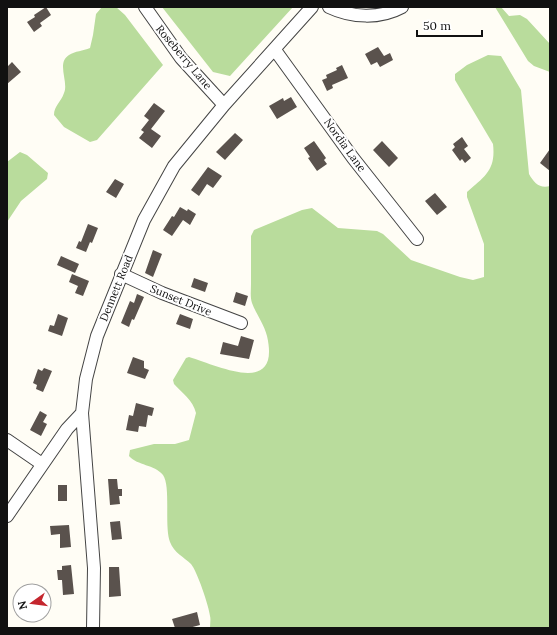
<svg xmlns="http://www.w3.org/2000/svg" width="557" height="635" viewBox="0 0 557 635" font-family="Lora,serif">
  <style>
    .forest { fill: #b9dc9c }
    .building { fill: #5a524d }
    .lines { fill: none; stroke-linecap: round; stroke-linejoin: round }
    .minor-casing { stroke: #444; stroke-width: 14 }
    .minor { stroke: #fff; stroke-width: 12 }
    .labels { text-anchor: middle; stroke-width: 4; stroke-linejoin: round; paint-order: stroke }
    .street-label { font-size: 11px; fill: #111; stroke: #fff }
  </style>
  <rect width="100%" height="100%" fill="#fffdf5"/>
  <!-- forest -->
  <path class="forest" d="M102,7H116L125,15L163,65L97,140L90,142L64,127L54,115C54,106 61,102 64,93C69,82 56,63 69,55C75,51 83,51 90,48L93,35L96,14Z
    M162,7H293L230,76L213,72Z
    M495,7H501L509,16L520,15L527,19L550,44V72L534,66L528,61Z
    M488,55L501,56L521,90L529,174C534,183 540,189 550,186V628H210C210,624 211,619 210,616C209,606 197,571 191,564C184,557 174,553 170,542C164,526 171,486 163,475C154,464 138,466 129,456L130,450L154,444H175L189,440L196,413C193,400 182,393 174,384L173,380L186,358L189,357C219,366 281,397 267,336C264,324 256,314 252,303C250,297 251,290 251,284C251,268 251,252 251,236L254,230L302,210L312,208L338,228L377,231L383,234L411,260L460,277L473,280L484,277V244L467,197V192C485,176 496,170 493,144L455,80V74L467,65Z
    M20,152L27,155L48,173L47,179L21,201L7,222V162Z"/>
  <!-- building -->
  <path class="building" d="M46,7L51,15L40,23L42,26L34,32L27,22L35,17L34,15Z
    M378,47L384,56L390,53L393,60L380,67L377,62L371,65L365,54Z
    M12,62L21,72L7,84V67Z
    M342,65L348,78L332,85L333,88L327,91L322,80L327,78L326,75L337,70L336,68Z
    M291,97L297,107L277,119L269,106L283,98L284,101Z
    M154,103L165,111L151,129L161,136L152,148L139,138L144,132L141,130L149,120L144,116Z
    M235,133L243,140L225,160L216,152Z
    M462,137L468,146L464,149L471,158L465,163L462,159L460,161L452,150L455,147L453,144Z
    M314,141L326,158L324,160L327,164L317,171L308,158L310,157L304,148Z
    M382,141L398,158L389,167L373,150Z
    M550,149V171L540,163Z
    M208,167L222,176L213,188L207,184L199,196L191,190Z
    M115,179L124,184L116,198L106,192Z
    M435,193L447,207L437,215L425,201Z
    M180,207L187,211L188,209L196,214L190,225L183,220L172,236L163,230L172,216L174,217Z
    M88,224L98,228L92,243L90,242L86,252L76,248L79,241L81,242Z
    M153,250L162,254L153,277L145,273Z
    M61,256L79,264L75,273L57,265Z
    M72,274L89,281L83,296L75,293L78,286L69,282Z
    M194,278L208,283L205,292L191,287Z
    M236,292L248,296L245,306L233,302Z
    M137,294L144,297L134,320L132,319L129,327L121,323L130,301L134,303Z
    M58,314L68,318L62,336L48,331L50,325L54,326Z
    M180,314L193,319L190,329L176,324Z
    M241,336L254,340L249,359L220,354L223,342L238,346Z
    M133,357L144,361V368L149,370L145,379L127,373Z
    M44,368L52,371L43,392L36,389L37,385L33,383L38,369L42,371Z
    M136,403L154,408L152,416L148,415L146,427L139,426L138,432L126,430L129,415L133,416Z
    M40,411L47,415L43,422L47,424L41,436L30,430Z
    M108,479H117L118,489H122V496H119L120,504L110,505Z
    M58,485H67V501H58Z
    M120,521L122,539L112,540L110,522Z
    M69,525L71,547L60,548V534L51,535L50,526Z
    M71,565L74,594L63,595L62,580H58L57,570H62V566Z
    M109,567H119L121,596L109,597Z
    M197,612L200,625L189,628H175L172,619Z"/>
  <g class="lines">
    <!-- minor casing -->
    <g class="minor-casing">
      <path id="minor" d="M145,7L181,58L224,105
        M329,7C352,18 380,19 402,7
        M275,50L353,158L417,239
        M121,274L162,293L241,323
        M7,440L42,464
        M7,516L67,429L82,413
        M93,628L94,568L82,413L86,379L97,336L144,220L174,166L224,105L312,7"/>
    </g>
    <!-- minor -->
    <use href="#minor" class="minor"/>
  </g>
  <g class="labels">
    <!-- street labels -->
    <g class="street-label">
      <text transform="translate(184 57) rotate(50)" y="4">Roseberry Lane</text>
      <text transform="translate(345 145) rotate(54)" y="4">Nordia Lane</text>
      <text transform="translate(116 288) rotate(-68)" y="4">Dennett Road</text>
      <text transform="translate(181 300) rotate(22)" y="4">Sunset Drive</text>
    </g>
  </g>
  <!-- border -->
  <rect width="557" height="635" fill="none" stroke="#111111" stroke-width="16"/>
  <!-- north arrow -->
  <g transform="translate(32 603) rotate(256)"><circle r="19" fill="#ffffff" stroke="#a0a0a0"/>
  <path d="M0-3L7 15L0 10L-7 15Z" fill="#c4262e"/>
  <text y="-6" font-size="11" font-weight="bold" text-anchor="middle" fill="#111111">N</text>
  </g>
  <!-- scale -->
  <path d="M417 30v6h65v-6" fill="none" stroke="#111111" stroke-width="2"/>
  <text x="423" y="30" font-size="12" fill="#111111" stroke="#ffffff" stroke-width="3" paint-order="stroke">50 m</text>
</svg>
